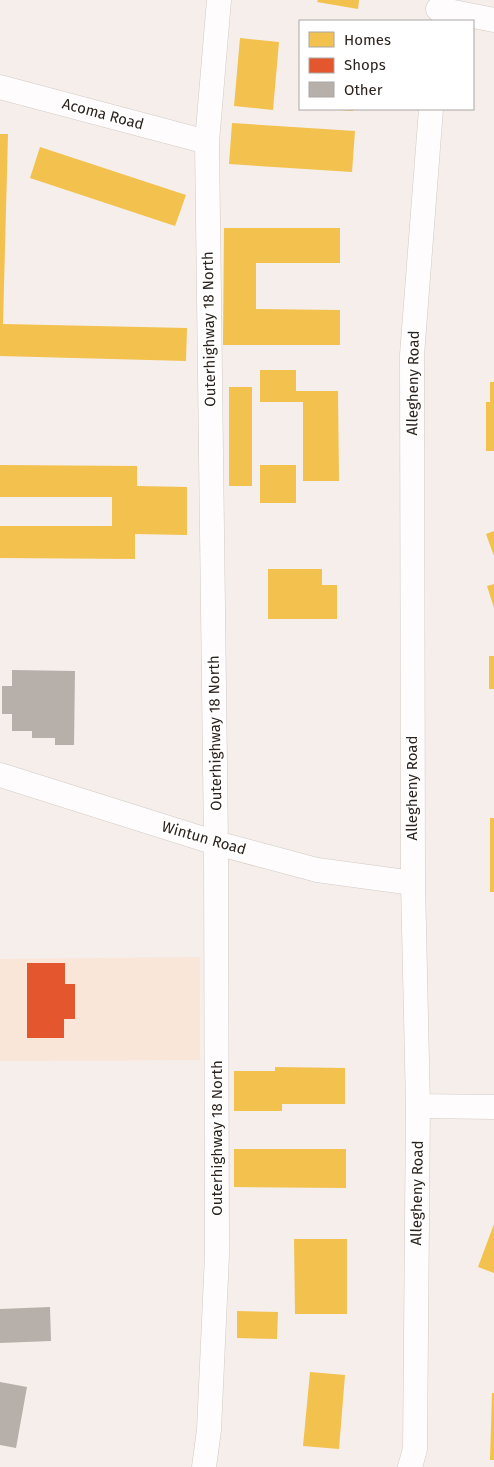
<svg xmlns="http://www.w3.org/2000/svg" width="494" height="1467" viewBox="0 0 494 1467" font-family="'Fira Sans',sans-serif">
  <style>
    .built { fill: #fae5d9 }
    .homes { fill: #f2c14e }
    .shops { fill: #e4572e }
    .building { fill: #b6afaa }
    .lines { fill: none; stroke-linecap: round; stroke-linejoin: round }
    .street-casing { stroke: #d1cac5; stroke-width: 25 }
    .street { stroke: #fefcfc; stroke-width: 24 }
    .labels { text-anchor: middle; stroke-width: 5; stroke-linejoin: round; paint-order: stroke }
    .street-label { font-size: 15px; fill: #2c231e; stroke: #fff }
  </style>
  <rect width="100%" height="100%" fill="#f6eeea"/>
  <!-- built -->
  <path class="built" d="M200,957V1060L0,1061V959Z"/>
  <!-- homes -->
  <path class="homes" d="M318,0H359L358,9L317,2Z
    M240,38L279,42L273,110L234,106Z
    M338,109H353V111L338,110Z
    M232,123L355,131L352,172L229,164Z
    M0,134H8L3,324L187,328L186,361L0,356Z
    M40,147L186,195L175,226L30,178Z
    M224,228H340V263H256V309L340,310V345H223Z
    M260,370H296V391H338L339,481H303V402H260Z
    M490,382H494V451H486V402H490Z
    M229,387H252V486H229Z
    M0,465L137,466V486L187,487V535L135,534V559L0,558V526H112V497H0Z
    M260,465H296V503H260Z
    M494,531V556L486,534Z
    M268,569H322V585H337V619H268Z
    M494,584V608L487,586Z
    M489,656H494V689H489Z
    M490,818H494V892H490Z
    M275,1067L345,1068V1104H282V1111H234V1071H275Z
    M234,1149H346V1188L234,1187Z
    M494,1224V1273L478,1267Z
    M294,1239H347V1314H295Z
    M237,1311L278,1312L277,1339L237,1338Z
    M310,1372L345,1375L339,1449L303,1446Z
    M492,1393H494V1460H490Z"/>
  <!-- shops -->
  <path class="shops" d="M27,963H65V984H75V1019H64V1038H27Z"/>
  <!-- building -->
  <path class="building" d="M12,670L75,671L74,745H55V738H32V731H12V714H2V686H12Z
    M50,1307L51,1341L0,1343V1309Z
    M0,1382L27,1387L16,1448L0,1445Z"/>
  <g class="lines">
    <!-- street casing -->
    <g class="street-casing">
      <path id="street" d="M438,9L494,20
        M0,87L207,142
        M0,775L216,843L317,870L413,883
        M418,1106L494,1107
        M204,1467L209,1430L217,1255L216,843L207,142L219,0
        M410,1467L415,1449L418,1106L413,883L412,355L431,109"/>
    </g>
    <!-- street -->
    <use href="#street" class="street"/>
  </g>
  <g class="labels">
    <!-- street labels -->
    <g class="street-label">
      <text transform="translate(103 114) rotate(15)" y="5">Acoma Road</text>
      <text transform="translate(209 329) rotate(-91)" y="5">Outerhighway 18 North</text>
      <text transform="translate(413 383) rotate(-89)" y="5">Allegheny Road</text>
      <text transform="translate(215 733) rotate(-91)" y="5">Outerhighway 18 North</text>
      <text transform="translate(412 788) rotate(-90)" y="5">Allegheny Road</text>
      <text transform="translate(204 838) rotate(16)" y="5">Wintun Road</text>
      <text transform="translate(217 1138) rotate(-90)" y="5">Outerhighway 18 North</text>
      <text transform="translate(417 1193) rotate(-89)" y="5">Allegheny Road</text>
    </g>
  </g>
  <!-- legend -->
  <rect x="299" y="20" width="175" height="90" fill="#ffffff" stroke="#aba7a5"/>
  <rect x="309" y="32" width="25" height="15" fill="#f2c14e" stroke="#aba7a5"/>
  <text x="344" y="45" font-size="15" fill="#2c231e">Homes</text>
  <rect x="309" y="58" width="25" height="15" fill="#e4572e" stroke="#aba7a5"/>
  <text x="344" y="70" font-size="15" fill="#2c231e">Shops</text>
  <rect x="309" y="82" width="25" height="15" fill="#b6afaa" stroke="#aba7a5"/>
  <text x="344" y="95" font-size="15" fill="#2c231e">Other</text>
</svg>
